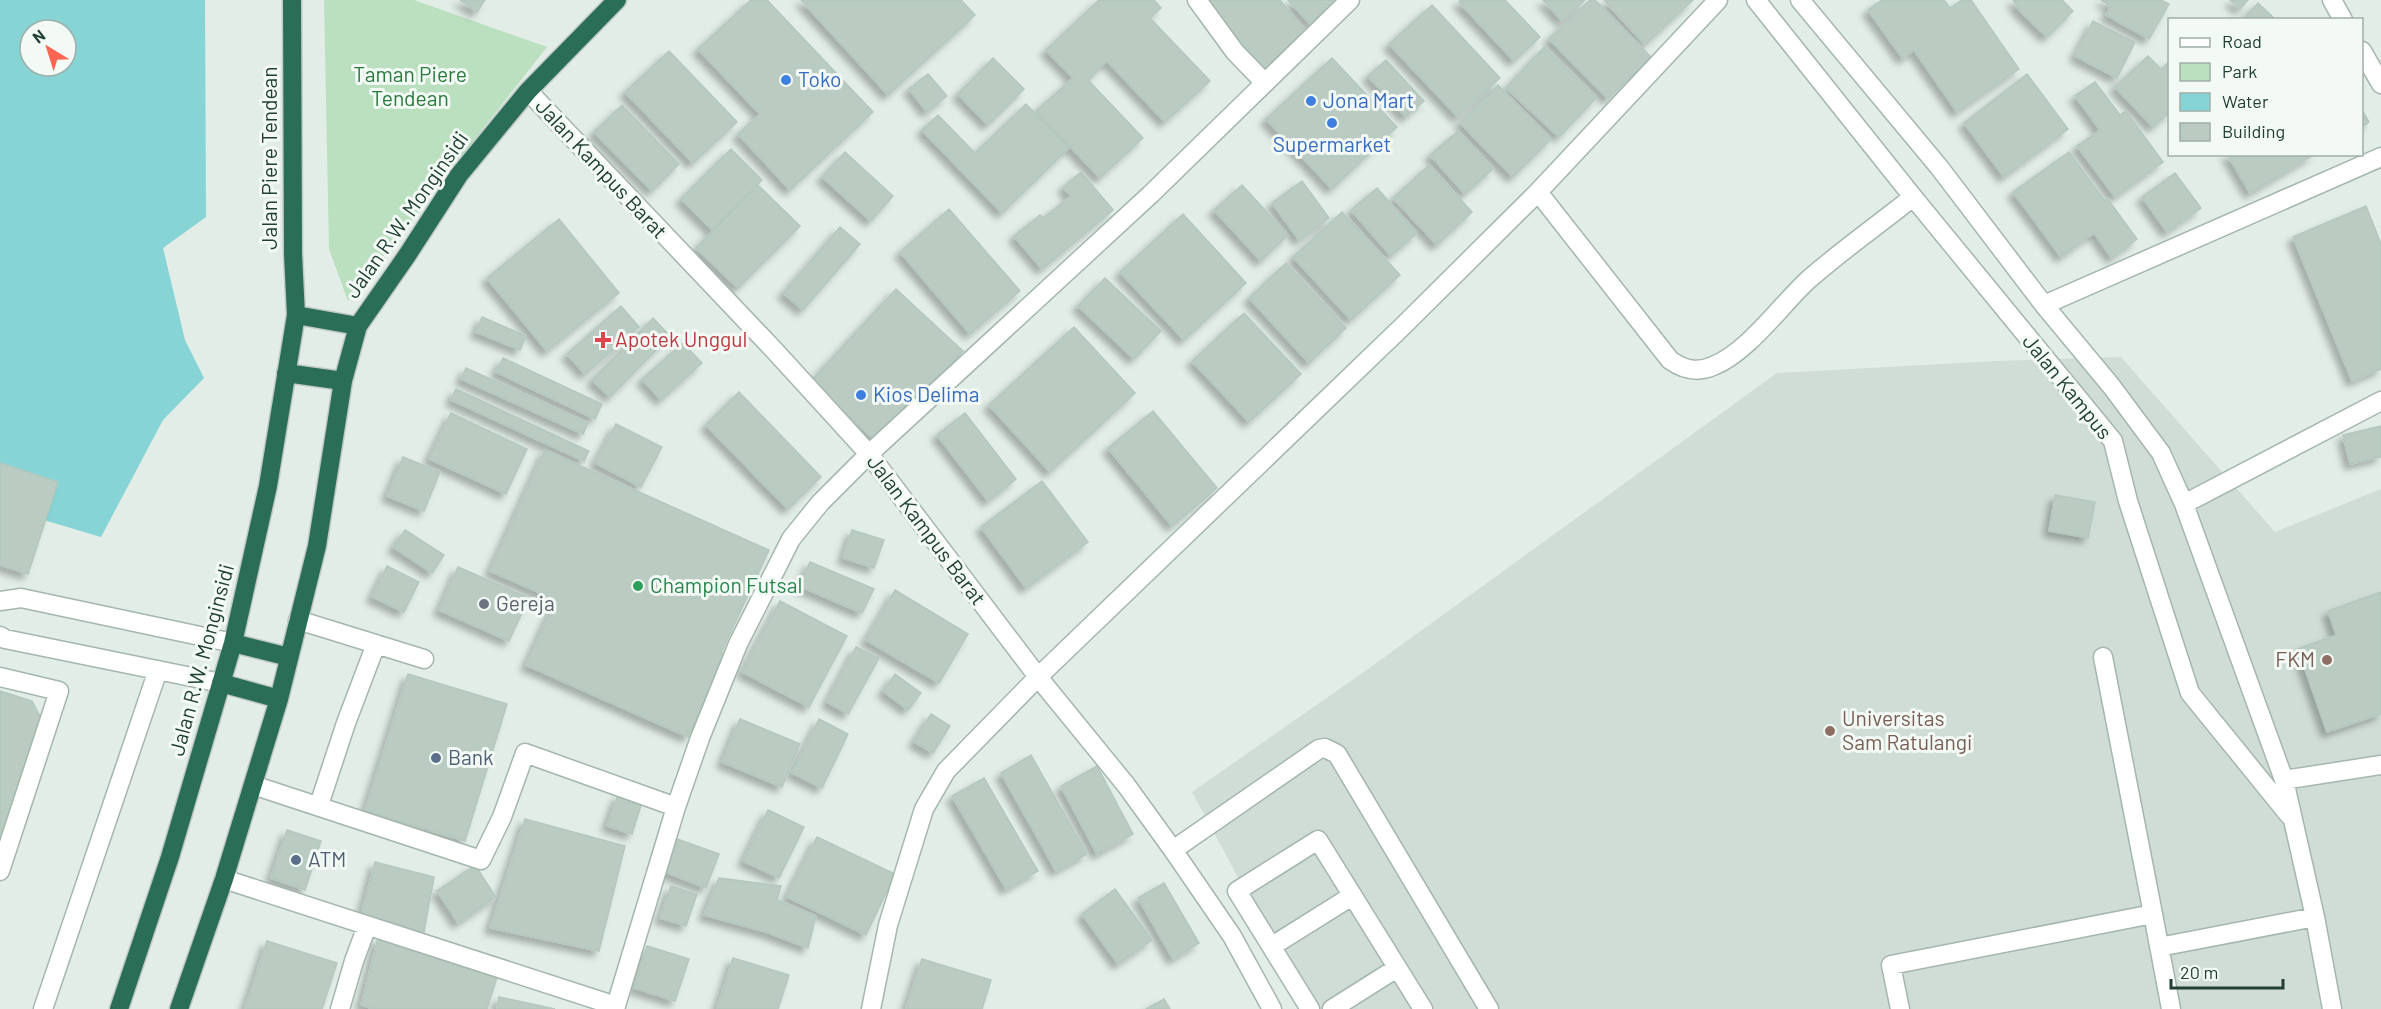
<svg xmlns="http://www.w3.org/2000/svg" width="2381" height="1009" viewBox="0 0 2381 1009" font-family="Barlow,sans-serif">
  <style>
    .built { fill: #d0ddd6 }
    .green { fill: #bae0bf }
    .water { fill: #87d4d6; fill-rule: evenodd }
    .building { fill: #bacbc2; stroke: #b4c8bd; stroke-width: 1.5; filter: url(#shadow) }
    .lines { fill: none; stroke-linecap: round; stroke-linejoin: round }
    .minor-casing { stroke: #a4b6ad; stroke-width: 21 }
    .highway-casing { stroke: #c1cac6; stroke-width: 21 }
    .minor { stroke: #fff; stroke-width: 18 }
    .highway { stroke: #2a6e58; stroke-width: 18 }
    .shop-dot { fill: #3f7fe0; stroke: #f3f9f5; stroke-width: 2 }
    .health-dot { fill: #e0444e; stroke: #f3f9f5; stroke-width: 2 }
    .leisure-dot { fill: #2e9e5b; stroke: #f3f9f5; stroke-width: 2 }
    .worship-dot { fill: #6b7280; stroke: #f3f9f5; stroke-width: 2 }
    .education-dot { fill: #8d6e63; stroke: #f3f9f5; stroke-width: 2 }
    .service-dot { fill: #5c6f8a; stroke: #f3f9f5; stroke-width: 2 }
    .labels { text-anchor: middle; stroke-width: 6; stroke-linejoin: round; paint-order: stroke }
    .park-label { font-size: 21px; fill: #287a3d; stroke: #f3f9f5 }
    .shop-label { font-size: 21px; fill: #366cbe; stroke: #f3f9f5; text-anchor: start }
    .street-label { font-size: 21px; fill: #214033; stroke: #f3f9f5 }
    .health-label { font-size: 21px; fill: #be3a42; stroke: #f3f9f5; text-anchor: start }
    .leisure-label { font-size: 21px; fill: #27864d; stroke: #f3f9f5; text-anchor: start }
    .worship-label { font-size: 21px; fill: #5b616d; stroke: #f3f9f5; text-anchor: start }
    .education-label { font-size: 21px; fill: #785e54; stroke: #f3f9f5; text-anchor: end }
    .service-label { font-size: 21px; fill: #4e5e75; stroke: #f3f9f5; text-anchor: start }
  </style>
  <defs>
    <filter id="shadow"><feDropShadow dx="-5.5" dy="5.5" stdDeviation="3" flood-color="#0004"/></filter>
  </defs>
  <rect width="100%" height="100%" fill="#e2ede7"/>
  <!-- built -->
  <path class="built" d="M2121,357L2275,532L2381,489V1009H1309L1192,792L1368,669L1777,373L1996,361Z"/>
  <!-- green -->
  <path class="green" d="M324,0H414L547,47L348,301L329,249Z"/>
  <!-- water -->
  <path class="water" d="M0,0H205L206,217L163,248L185,340L204,378L163,420L101,537L0,507ZM30,30H66V66H30Z"/>
  <!-- building -->
  <path class="building" d="M460,0H485L477,12Z
    M751,0H767L873,112L790,190L738,134L760,114L698,49Z
    M801,0H961L975,15L888,95Z
    M1099,0H1154L1161,8L1150,18L1210,81L1165,122L1107,61L1088,80L1143,138L1100,178L1036,111L1073,78L1046,50Z
    M1208,0H1280L1308,34L1260,74Z
    M1288,0H1337L1311,25Z
    M1461,0H1505L1540,37L1514,61L1459,2Z
    M1543,0H1585L1562,21Z
    M1590,0H1595L1651,57L1608,99L1549,39Z
    M1604,0H1693L1645,45Z
    M1882,0H1944L1950,8L1962,0H1971L2019,69L1957,112L1914,50L1903,59L1868,10Z
    M2013,0H2062L2073,11L2047,37L2019,10Z
    M2101,0H2161L2169,4L2149,39L2106,15L2111,6Z
    M2230,0H2248L2240,9Z
    M2258,3L2276,20H2242Z
    M1432,5L1500,78L1458,117L1389,44Z
    M2093,21L2135,42L2117,78L2075,56Z
    M1544,47L1597,97L1559,137L1506,88Z
    M669,51L737,122L693,163L625,92Z
    M2148,56L2161,69L2170,61V112L2153,127L2115,87Z
    M993,58L1024,89L988,125L958,94Z
    M1332,58L1397,127L1332,189L1266,119Z
    M1386,60L1424,101L1406,117L1368,76Z
    M928,74L947,96L927,112L909,89Z
    M2027,74L2068,129L2004,177L1964,123Z
    M2095,82L2120,115L2126,111L2163,162L2115,197L2077,146L2100,130L2075,96Z
    M1498,85L1551,139L1513,177L1460,123Z
    M1026,104L1069,148L1002,213L922,130L938,115L975,153Z
    M622,105L679,164L652,191L594,132Z
    M2362,110L2369,122L2362,127Z
    M1458,131L1493,169L1465,194L1430,155Z
    M731,149L762,180L712,230L681,199Z
    M845,152L893,196L871,221L822,177Z
    M2069,152L2104,200L2107,198L2137,239L2112,258L2094,233L2061,257L2013,192Z
    M2227,154H2315L2250,193Z
    M1429,165L1472,212L1437,245L1393,198Z
    M1081,172L1113,210L1042,269L1014,236L1040,215L1043,218L1071,196L1063,187Z
    M2175,173L2201,208L2167,232L2142,197Z
    M1302,181L1329,218L1299,240L1272,203Z
    M758,185L800,226L738,288L696,248Z
    M1242,185L1288,235L1261,261L1214,210Z
    M1377,188L1417,233L1391,256L1351,210Z
    M2366,206L2381,244V369L2352,381L2293,237Z
    M949,209L1020,291L970,334L900,252Z
    M1342,212L1400,275L1351,320L1293,257Z
    M1183,214L1246,283L1184,340L1120,272Z
    M559,219L619,293L547,351L487,278Z
    M840,227L860,244L803,310L783,293Z
    M1286,263L1346,328L1309,363L1249,298Z
    M1105,278L1161,331L1134,359L1078,306Z
    M896,289L963,351L878,443L811,381Z
    M621,306L639,327L585,374L567,354Z
    M1244,313L1301,374L1249,422L1192,361Z
    M482,317L526,336L520,350L476,332Z
    M653,318L670,336L610,397L592,380Z
    M1074,327L1135,393L1050,472L989,405Z
    M683,343L702,363L661,400L642,379Z
    M503,358L602,404L595,419L496,372Z
    M466,368L588,423L583,434L461,379Z
    M456,389L589,451L584,461L451,400Z
    M739,392L821,477L788,509L706,425Z
    M1153,411L1217,488L1172,526L1108,448Z
    M451,413L527,449L506,494L429,459Z
    M965,413L1016,479L988,501L937,435Z
    M616,424L662,447L641,487L595,463Z
    M2381,426V457L2350,464L2343,435Z
    M545,450L769,550L721,653L726,655L688,737L526,665L556,600L490,571Z
    M403,457L440,472L424,511L387,496Z
    M0,463L58,482L28,574L0,565Z
    M1042,481L1088,542L1026,588L981,527Z
    M2055,495L2095,502L2088,538L2049,531Z
    M405,530L444,555L432,573L393,547Z
    M852,530L884,540L874,568L843,558Z
    M810,562L874,589L862,613L799,586Z
    M387,566L419,582L404,612L372,597Z
    M458,567L529,598L509,641L439,610Z
    M895,590L968,634L939,683L866,640Z
    M2381,592V714L2327,732L2298,649L2336,635L2328,611Z
    M780,601L847,636L809,707L742,672Z
    M856,647L879,658L848,714L827,702Z
    M408,674L507,704L465,841L365,811Z
    M895,674L921,693L908,710L883,691Z
    M0,691L32,701L41,718L0,846Z
    M931,714L950,726L933,753L914,742Z
    M740,719L800,744L782,787L722,762Z
    M819,719L848,734L822,788L792,773Z
    M1031,755L1087,854L1056,871L1001,773Z
    M1097,766L1133,834L1097,854L1061,786Z
    M984,778L1038,871L1006,889L952,796Z
    M618,795L642,802L632,834L607,826Z
    M768,810L804,827L779,878L743,861Z
    M525,819L625,846L599,951L490,928Z
    M287,830L321,841L305,890L271,878Z
    M817,837L895,874L866,935L787,897Z
    M677,839L719,854L706,888L665,872Z
    M375,862L434,877L424,932L361,915Z
    M475,865L496,897L458,923L437,891Z
    M719,878L781,886L777,900L816,916L808,948L766,932L704,915Z
    M1164,883L1199,943L1173,959L1138,898Z
    M671,886L697,894L686,926L660,918Z
    M1115,889L1152,940L1118,964L1082,914Z
    M378,938L498,974L487,1009H374L361,1005Z
    M267,941L337,963L322,1009H245Z
    M647,946L689,959L675,1001L634,988Z
    M733,958L789,975L778,1009H717Z
    M922,959L991,980L982,1009H906Z
    M499,997L555,1009H497Z
    M1164,999L1170,1009H1146Z"/>
  <g class="lines">
    <!-- minor casing -->
    <g class="minor-casing">
      <path id="minor" d="M1197,0L1235,52L1265,83
        M1756,0L1913,197L2113,441L2128,501L2190,693L2289,815
        M1800,0L1939,167L2044,305L2112,387L2161,453L2184,504L2284,780L2315,917L2332,1009
        M2332,0L2343,20
        M2362,51L2381,84
        M528,91L774,350L869,454L1038,677L1126,785L1173,850L1232,936L1272,1009
        M1538,192L1670,360C1684,370 1697,373 1713,366C1747,353 1781,305 1808,280C1841,251 1878,225 1913,197
        M2044,305L2381,157
        M2184,504L2381,401
        M0,601L21,598L233,643
        M298,620L424,659
        M0,636L5,639L221,683
        M2103,657L2153,914
        M0,677L59,691L0,871
        M2284,780L2381,765
        M253,785L481,860L502,817L525,753L676,807
        M319,805L346,723L376,644
        M1173,850L1319,749L1325,748L1337,754L1489,1009
        M224,879L616,1006
        M1272,946L1352,896
        M2159,947L2315,917
        M43,1009L158,670
        M340,1009L354,961L367,926
        M615,1009L676,807L700,738L738,644L791,539L820,503L869,454L1151,194L1350,0
        M871,1009L888,925L924,809L946,771L1038,677L1404,325L1538,192L1718,0
        M1310,1009L1237,891L1318,840L1423,1009
        M1332,1009L1397,968
        M1900,1009L1891,965L2153,914L2171,1009"/>
    </g>
    <!-- highway casing -->
    <g class="highway-casing">
      <path id="highway" d="M296,315L358,326
        M286,373L343,381
        M233,643L289,657
        M221,683L279,699
        M119,1009L170,857L233,643L268,486L296,315L293,254L292,0
        M179,1009L224,879L279,699L317,546L343,381L358,326L408,254L459,175L528,91L617,0"/>
    </g>
    <!-- minor -->
    <use href="#minor" class="minor"/>
    <!-- highway -->
    <use href="#highway" class="highway"/>
  </g>
  <!-- markers -->
  <g class="shop-dot">
    <circle cx="786" cy="80" r="6"/>
    <circle cx="1311" cy="101" r="6"/>
    <circle cx="1332" cy="123" r="6"/>
    <circle cx="861" cy="395" r="6"/>
  </g>
  <path class="health-dot" d="M600 331h6v6h6v6h-6v6h-6v-6h-6v-6h6z"/>
  <circle class="leisure-dot" cx="638" cy="586" r="6"/>
  <circle class="worship-dot" cx="484" cy="604" r="6"/>
  <g class="education-dot">
    <circle cx="2327" cy="660" r="6"/>
    <circle cx="1830" cy="731" r="6"/>
  </g>
  <g class="service-dot">
    <circle cx="436" cy="758" r="6"/>
    <circle cx="296" cy="860" r="6"/>
  </g>
  <g class="labels">
    <!-- park labels -->
    <g class="park-label">
      <text x="410" y="82">Taman Piere<tspan x="410" dy="24">Tendean</tspan></text>
    </g>
    <!-- shop labels -->
    <g class="shop-label">
      <text x="798" y="87">Toko</text>
      <text x="1323" y="108">Jona Mart</text>
      <text x="1332" y="152" text-anchor="middle">Supermarket</text>
      <text x="873" y="402">Kios Delima</text>
    </g>
    <!-- street labels -->
    <g class="street-label">
      <text transform="translate(270 158) rotate(-90)" y="7">Jalan Piere Tendean</text>
      <text transform="translate(601 169) rotate(47)" y="7">Jalan Kampus Barat</text>
      <text transform="translate(407 215) rotate(-55)" y="7">Jalan R.W. Monginsidi</text>
      <text transform="translate(2067 387) rotate(51)" y="7">Jalan Kampus</text>
      <text transform="translate(926 530) rotate(53)" y="7">Jalan Kampus Barat</text>
      <text transform="translate(202 660) rotate(-75)" y="7">Jalan R.W. Monginsidi</text>
    </g>
    <!-- health labels -->
    <g class="health-label">
      <text x="615" y="347">Apotek Unggul</text>
    </g>
    <!-- leisure labels -->
    <g class="leisure-label">
      <text x="650" y="593">Champion Futsal</text>
    </g>
    <!-- worship labels -->
    <g class="worship-label">
      <text x="496" y="611">Gereja</text>
    </g>
    <!-- education labels -->
    <g class="education-label">
      <text x="2315" y="667">FKM</text>
      <text x="1842" y="726" text-anchor="start">Universitas<tspan x="1842" dy="24">Sam Ratulangi</tspan></text>
    </g>
    <!-- service labels -->
    <g class="service-label">
      <text x="448" y="765">Bank</text>
      <text x="308" y="867">ATM</text>
    </g>
  </g>
  <!-- legend -->
  <rect x="2168" y="18" width="195" height="138" fill="#f3f9f5" stroke="#9fafa7" stroke-width="1.5"/>
  <rect x="2180" y="38" width="30" height="9" fill="#ffffff" stroke="#9fafa7" stroke-width="1.5"/>
  <text x="2222" y="48" font-size="18" fill="#214033">Road</text>
  <rect x="2180" y="63" width="30" height="18" fill="#bae0bf" stroke="#9fafa7" stroke-width="1.5"/>
  <text x="2222" y="78" font-size="18" fill="#214033">Park</text>
  <rect x="2180" y="93" width="30" height="18" fill="#87d4d6" stroke="#9fafa7" stroke-width="1.5"/>
  <text x="2222" y="108" font-size="18" fill="#214033">Water</text>
  <rect x="2180" y="123" width="30" height="18" fill="#bacbc2" stroke="#9fafa7" stroke-width="1.5"/>
  <text x="2222" y="138" font-size="18" fill="#214033">Building</text>
  <!-- north arrow -->
  <g transform="translate(48 48) rotate(322)"><circle r="28" fill="#f3f9f5" stroke="#9fafa7" stroke-width="1.5"/>
  <path d="M0-4.5L10 22L0 15L-10 22Z" fill="#fb6652"/>
  <text y="-9" font-size="16" font-weight="bold" text-anchor="middle" fill="#214033">N</text>
  </g>
  <!-- scale -->
  <path d="M2171 979v9h112v-9" fill="none" stroke="#214033" stroke-width="3"/>
  <text x="2180" y="979" font-size="18" fill="#214033" stroke="#f3f9f5" stroke-width="4.5" paint-order="stroke">20 m</text>
</svg>
